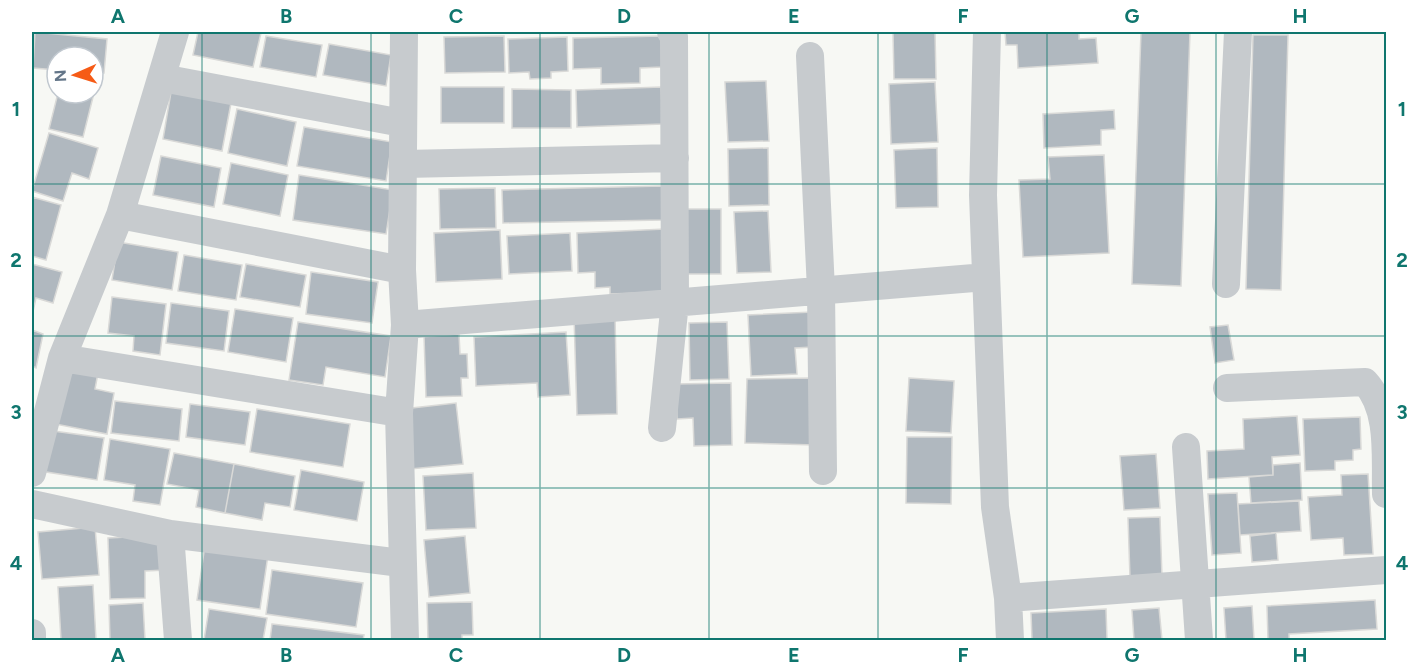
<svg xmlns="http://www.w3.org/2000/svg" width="1418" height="672" viewBox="0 0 1418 672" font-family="Figtree,sans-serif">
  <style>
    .building { fill: #b0b8bf; stroke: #d9d9d7; stroke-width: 1.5 }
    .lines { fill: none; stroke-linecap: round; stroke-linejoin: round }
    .street { stroke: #c7cbce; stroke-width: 28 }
    .grid { fill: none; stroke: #0f766e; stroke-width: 1.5; stroke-opacity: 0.55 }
    .neatline { fill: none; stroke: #0f766e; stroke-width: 2 }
    .grid-label { font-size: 20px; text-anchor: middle; font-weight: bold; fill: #0f766e }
  </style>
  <rect width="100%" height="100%" fill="#f7f8f4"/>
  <!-- building -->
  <path class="building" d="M35,32L107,39L104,73L93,72V57H57V70L33,68Z
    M198,32L261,33L253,67L193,55Z
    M893,32H935L936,79H894Z
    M1005,32H1079V39L1096,38L1098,63L1018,68L1017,45H1006Z
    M1141,32H1190L1181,286L1132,284Z
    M1253,35H1288L1281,290L1246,289Z
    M266,36L322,45L316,77L260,67Z
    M504,36L505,72L445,73L444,37Z
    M661,36L662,67L640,68V83L601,84V68L573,69V38Z
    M567,37L568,71L551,72V78L530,79L529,72L509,73L508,39Z
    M329,44L391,55L386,86L323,75Z
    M93,80L97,81L83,137L49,129L58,93H93Z
    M766,81L769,141L728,142L725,82Z
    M935,82L938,142L891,144L889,84Z
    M441,87H504V123H441Z
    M661,87L663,124L577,127L576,90Z
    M512,89L571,90V128H512Z
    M171,92L231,103L222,151L163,139Z
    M237,109L296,122L287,166L228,153Z
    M1114,110L1115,129L1101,130V145L1044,148L1043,114Z
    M304,127L392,142L386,181L297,166Z
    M49,133L98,148L89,179L72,173L63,201L32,191Z
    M768,148L769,205L729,206L728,149Z
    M937,148L938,207L896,208L894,150Z
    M1104,155L1109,253L1023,257L1019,180L1050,179L1048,157Z
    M161,156L221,168L214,207L153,195Z
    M231,163L288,175L280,216L223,204Z
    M299,175L393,190L386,234L293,220Z
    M662,186V220L503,223L502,190Z
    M495,188L496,228L440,229L439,189Z
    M32,197L61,205L46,260L32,256Z
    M683,209H721V274H683Z
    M768,211L771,272L737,273L734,212Z
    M665,229L668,292L610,294V287L595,288V272L578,273L577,233Z
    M500,230L502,279L436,282L434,233Z
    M570,233L572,271L509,274L507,236Z
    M118,242L178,252L172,290L112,280Z
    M184,255L242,265L236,300L178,291Z
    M32,264L62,272L53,303L36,298L32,316Z
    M246,264L306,275L300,307L240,297Z
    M311,272L378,282L372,323L306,314Z
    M112,297L166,304L160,355L133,351L134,336L108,333Z
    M171,303L229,311L224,351L166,343Z
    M235,309L293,318L286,362L228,352Z
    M813,312L814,347L795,348L797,374L751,376L748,315Z
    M615,315L617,414L577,415L574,316Z
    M298,322L391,336L385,377L326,367L323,385L289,380Z
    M727,322L729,379L690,380L689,323Z
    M1228,325L1234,360L1215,363L1210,327Z
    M32,330L43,334L36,368L32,366Z
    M566,332L570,395L538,397L537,383L476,386L474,337Z
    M459,334L460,354H467L468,378H461L462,396L426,397L424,336Z
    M60,366L98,373L95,389L114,393L107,434L50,423Z
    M813,378L815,445L745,443L747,379Z
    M909,378L954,381L951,433L906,431Z
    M731,383L732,445L694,446L693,418L677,419L676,384Z
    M115,401L182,409L179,441L111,433Z
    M456,403L463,464L410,469L403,409Z
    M190,404L250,412L245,445L186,437Z
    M257,409L350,424L343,467L250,452Z
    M1297,416L1300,455L1272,457L1273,475L1208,479L1207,451L1244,449L1243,419Z
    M1360,417L1361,449L1353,450V460L1335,461V470L1305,471L1303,419Z
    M46,430L104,438L97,480L40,471Z
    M907,437H952L951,504L906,503Z
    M110,439L170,449L160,505L133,501L135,485L104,480Z
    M174,453L234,464L225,513L196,507L199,490L167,484Z
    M1156,454L1160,508L1124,510L1120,456Z
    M1300,463L1302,500L1251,503L1249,477L1273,475V465Z
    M234,464L295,476L290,507L265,503L262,520L225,513Z
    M301,470L364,482L357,521L294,510Z
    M473,473L476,528L426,530L423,476Z
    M1368,474L1373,554L1344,555L1343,538L1311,540L1308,497L1342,495L1341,475Z
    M1237,493L1241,553L1212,555L1208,494Z
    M1299,501L1301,531L1240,535L1238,504Z
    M1160,517L1162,577L1130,578L1128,518Z
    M95,527L99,575L42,579L38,532Z
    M1276,533L1278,560L1252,562L1250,536Z
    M165,535L166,570L145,571V598L110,599L108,538Z
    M465,536L470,593L429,597L424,540Z
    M205,545L268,555L260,609L197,600Z
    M272,570L363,583L356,627L266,614Z
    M93,585L96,640H61L58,587Z
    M1375,600L1377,629L1289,634V640H1268L1267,606Z
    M472,602L473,635H462V640H428L427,603Z
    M143,603L145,640H110L109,605Z
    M1252,606L1254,640H1226L1224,608Z
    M1159,608L1162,640H1134L1132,610Z
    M209,609L267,618L263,640H204Z
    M1106,609L1107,640H1032L1031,613Z
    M272,624L364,635L363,640H270Z"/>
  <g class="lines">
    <!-- street -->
    <path class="street" d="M404,32L402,270L405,325L399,413L405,640
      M987,32L983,195L995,507L1008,598L1010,640
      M810,56L821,290L823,471
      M162,78L402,123
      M404,164L675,158
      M120,215L402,270
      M1226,284L1238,32
      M405,325L986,277
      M62,358L399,413
      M1227,388L1365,382C1391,410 1385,458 1386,494
      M662,428L675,302L674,36L671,32
      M1186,447L1199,640
      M32,473L62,358L120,215L175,32
      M32,504L170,534L401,563
      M170,534L178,640
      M1008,598L1386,570
      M32,633V640"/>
  </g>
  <!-- grid -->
  <path class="grid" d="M202,32V640M371,32V640M540,32V640M709,32V640M878,32V640M1047,32V640M1216,32V640M32,184H1386M32,336H1386M32,488H1386"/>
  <!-- border -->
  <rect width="1418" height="672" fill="none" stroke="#ffffff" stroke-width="66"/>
  <!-- north arrow -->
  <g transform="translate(75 75) rotate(267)"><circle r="28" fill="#ffffff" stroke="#c1c8cf" stroke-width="1.5"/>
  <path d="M0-4.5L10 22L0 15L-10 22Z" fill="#f65b16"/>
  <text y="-9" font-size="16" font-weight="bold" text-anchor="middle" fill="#637588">N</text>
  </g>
  <rect x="33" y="33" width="1352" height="606" class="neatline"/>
  <g class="grid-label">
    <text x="118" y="23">A</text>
    <text x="286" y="23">B</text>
    <text x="456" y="23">C</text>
    <text x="624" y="23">D</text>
    <text x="794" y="23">E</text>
    <text x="963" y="23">F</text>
    <text x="1132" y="23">G</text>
    <text x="1300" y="23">H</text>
    <text x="16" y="116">1</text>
    <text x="1402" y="116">1</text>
    <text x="16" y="267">2</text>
    <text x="1402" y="267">2</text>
    <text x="16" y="419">3</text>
    <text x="1402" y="419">3</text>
    <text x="16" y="570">4</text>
    <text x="1402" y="570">4</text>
    <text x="118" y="662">A</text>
    <text x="286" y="662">B</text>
    <text x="456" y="662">C</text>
    <text x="624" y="662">D</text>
    <text x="794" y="662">E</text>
    <text x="963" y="662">F</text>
    <text x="1132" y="662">G</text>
    <text x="1300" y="662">H</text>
  </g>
</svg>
